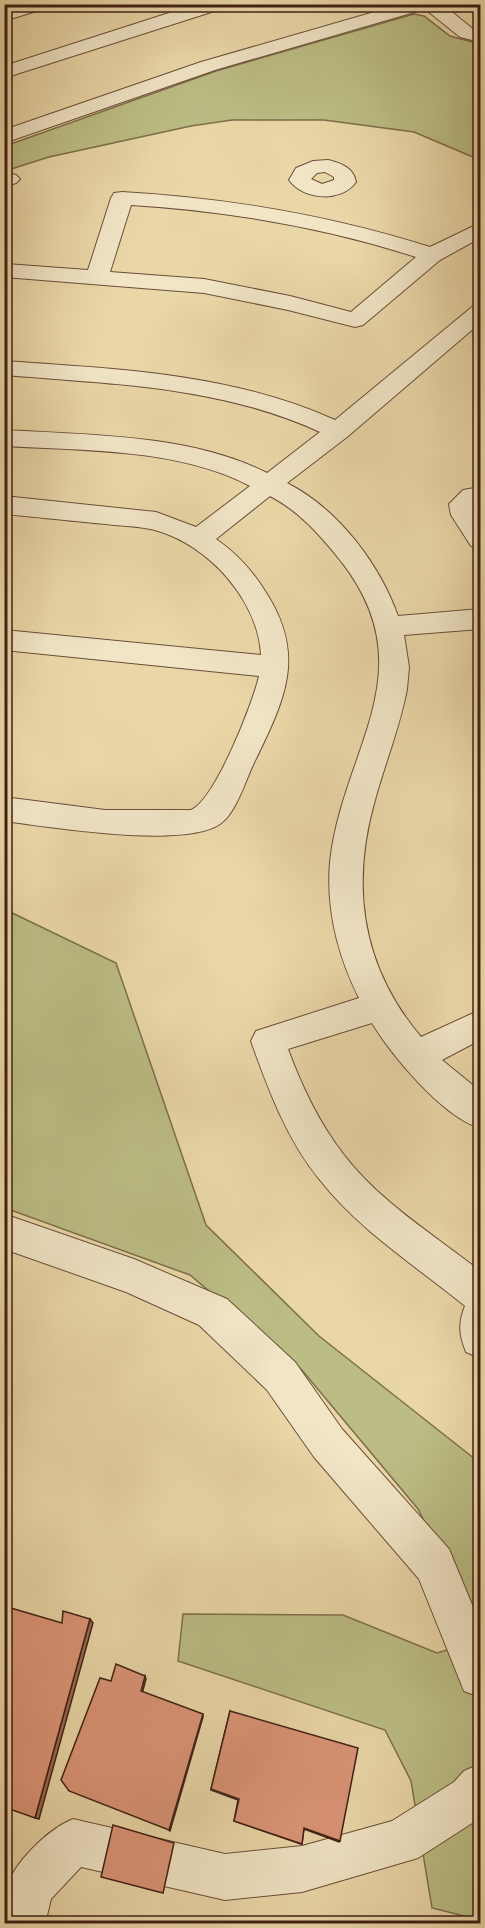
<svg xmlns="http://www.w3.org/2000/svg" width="485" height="1928" viewBox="0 0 485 1928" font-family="'IM FELL DW Pica',serif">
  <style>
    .green { fill: #bbbd84; stroke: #7e6e4c; stroke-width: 1.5 }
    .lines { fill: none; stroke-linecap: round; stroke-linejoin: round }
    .minor-casing { stroke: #6a4e39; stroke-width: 2 }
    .minor { fill: #f1e5c6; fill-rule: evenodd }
    .wall { fill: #bc7f66; stroke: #402014; stroke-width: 1.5 }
    .shaded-wall { fill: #996853; stroke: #402014; stroke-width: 1.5 }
    .building { fill: #db9477; stroke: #402014; stroke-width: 1.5 }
  </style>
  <rect width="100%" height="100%" fill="#ead7a8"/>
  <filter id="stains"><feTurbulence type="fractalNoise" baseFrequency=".00333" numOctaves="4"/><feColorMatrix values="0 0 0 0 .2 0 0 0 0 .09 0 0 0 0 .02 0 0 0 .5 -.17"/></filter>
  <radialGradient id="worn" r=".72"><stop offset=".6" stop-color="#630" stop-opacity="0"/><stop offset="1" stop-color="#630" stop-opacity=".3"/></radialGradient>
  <!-- green -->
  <path class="green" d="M414,14L424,16L450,36L480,44V160L414,132L324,120H232L191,126L49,157L5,171V146L216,71Z
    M4,909L116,963L206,1225L319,1336L480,1463V1631L418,1509L301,1369L190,1275L5,1208Z
    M183,1614L343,1615L437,1653L480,1640V1920L432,1908L411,1781L385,1730L178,1661Z"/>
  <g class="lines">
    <!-- minor casing -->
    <g class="minor-casing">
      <path id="minor" d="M20,4H49L46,8L4,21V10Z
        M197,4H227L224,8L4,78V66Z
        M402,4H442L473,29L480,30V42L460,37L425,9L215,70L4,143V130L201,62Z
        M328,160C341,163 354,168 356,182C341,203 303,200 289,180L296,168L313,161ZM325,172L334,177V180L322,184L311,179L317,173Z
        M9,173L16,175L20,179L16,183L4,187V174Z
        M122,192C228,198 329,215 430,247L480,223V238L440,260L363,325L355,327L288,310L204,293L4,277L6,264L88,270L111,198L114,193ZM131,205C228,211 323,227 416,257L351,312L290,296L204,279L110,272Z
        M480,305V323L347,437L287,483C338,509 379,563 398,616L480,609V629L404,635L409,667L407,689C400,727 385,763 375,800C350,887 362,967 421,1037L480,1010V1040L442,1060L480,1091V1128C443,1117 392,1056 372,1023L288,1049C302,1087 319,1123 344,1155C380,1202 434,1235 480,1271V1358L466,1352C459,1335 458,1323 465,1306C416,1266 359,1230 320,1180C287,1140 268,1089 251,1041L256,1031L359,998C338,956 326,910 330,862C342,749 428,671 340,560C320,535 299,511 270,496L216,539C236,553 252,570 265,591C308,656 284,701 253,765C245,782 236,813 220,824C184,849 50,827 4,821V797L105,810H191C215,800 253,703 259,676L4,650V630L261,655C258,600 209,545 155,530C139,526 121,526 105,524C71,521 38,517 4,514V496L156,512L196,527L250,486C178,448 84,451 4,446V430C88,435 191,434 267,473L320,432C220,386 112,384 4,375V361C117,369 231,373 335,420L472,307Z
        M480,487V503L475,507L480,520V549L471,546L451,515L449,504L463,490Z
        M4,1214L134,1259L227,1299L295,1362L342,1429L449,1549L480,1624V1697L464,1691L419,1579L314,1457L267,1390L199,1325L126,1292L4,1249Z
        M480,1764V1818L418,1858L302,1892L225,1900L81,1867L51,1899L45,1924H4C4,1914 3,1904 5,1895C8,1867 48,1829 73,1819L225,1854L302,1846L392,1821L454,1782L464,1771Z"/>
    </g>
    <!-- minor -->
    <use href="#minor" class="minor"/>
  </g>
  <!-- wall -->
  <path class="wall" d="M230,1711L340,1841L339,1842L304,1829L302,1844H301L234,1821L238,1800L211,1790V1789Z"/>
  <!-- shaded-wall -->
  <path class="shaded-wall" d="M90,1619L93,1623L39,1819L35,1818Z
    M145,1676L146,1679L142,1694L141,1691Z
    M203,1714V1717L170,1831L169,1830Z"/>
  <!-- building -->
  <path class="building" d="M4,1606L62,1623L63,1611L90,1619L35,1818L4,1807Z
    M116,1664L145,1676L141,1691L203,1714L169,1830L69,1791L61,1780L100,1678L111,1681Z
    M230,1711L358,1748L340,1841L304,1828L302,1844L234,1821L239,1799L211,1789Z
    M113,1825L174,1843L163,1893L101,1877Z"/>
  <!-- margin -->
  <rect width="485" height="1928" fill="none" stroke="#ead7a8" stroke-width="24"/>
  <rect x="6" y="6" width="473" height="1916" fill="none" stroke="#402014" stroke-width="3"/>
  <rect x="12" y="12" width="461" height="1904" fill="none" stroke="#402014" stroke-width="1.5"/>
  <rect width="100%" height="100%" filter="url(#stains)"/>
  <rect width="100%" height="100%" fill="url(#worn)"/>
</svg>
